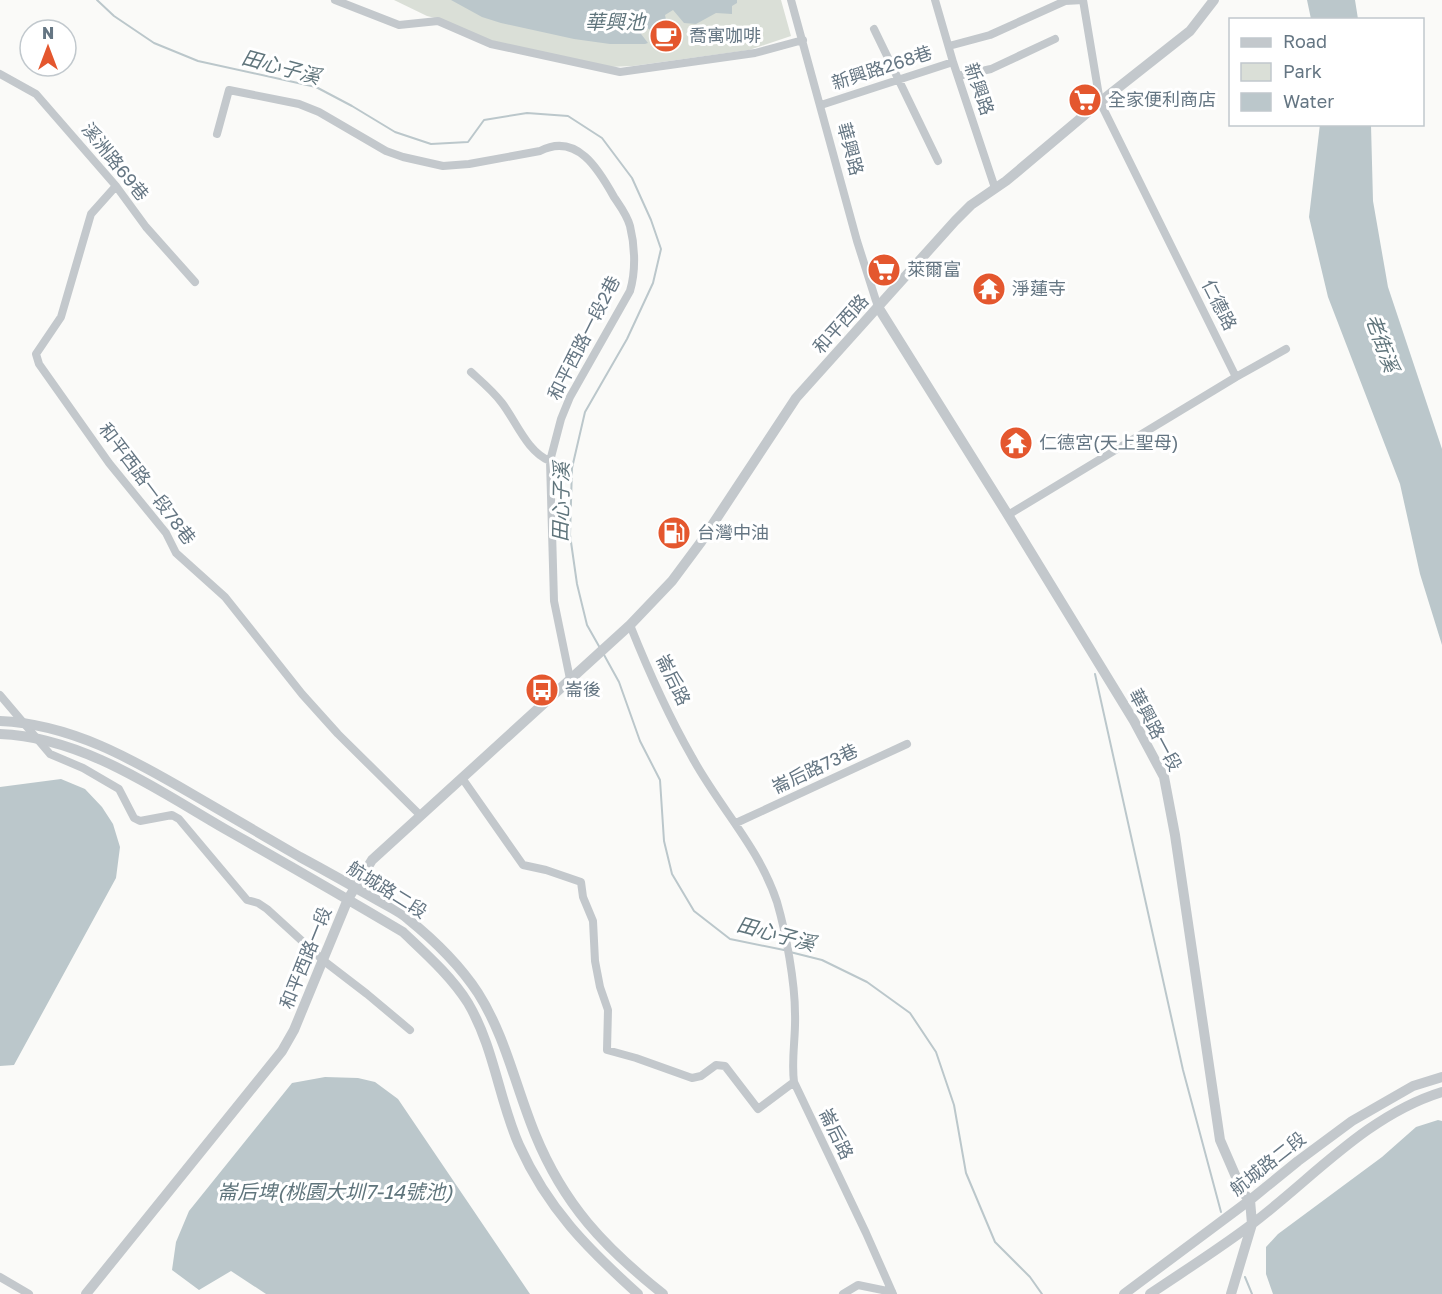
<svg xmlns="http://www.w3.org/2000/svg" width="1442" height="1294" viewBox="0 0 1442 1294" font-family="'Golos Text','Noto Sans TC',sans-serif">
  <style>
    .green { fill: #dadfd7 }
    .water { fill: #bbc7cb }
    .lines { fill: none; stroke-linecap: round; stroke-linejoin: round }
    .stream { stroke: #bbc7cb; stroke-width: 2 }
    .minor { stroke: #c3c8cc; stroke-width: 8 }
    .tertiary { stroke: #c3c8cc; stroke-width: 10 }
    .labels { text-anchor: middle; stroke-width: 6; stroke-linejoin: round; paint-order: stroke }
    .poi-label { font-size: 18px; fill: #657683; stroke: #fff; text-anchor: start }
    .street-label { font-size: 18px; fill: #657683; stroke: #fff }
    .water-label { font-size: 20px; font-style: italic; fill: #60757c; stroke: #fff }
  </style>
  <rect width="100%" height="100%" fill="#fafaf8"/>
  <!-- green -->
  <path class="green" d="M394,0H781L791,36L749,50L633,66L609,67L494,44L443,20L427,16Z"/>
  <!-- water -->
  <path class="water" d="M451,0H737V3L732,6V14L716,13L696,24L684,23L673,10L665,15L667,25L653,31L647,28L641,34L648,43L645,44H610L574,39L501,23L482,17Z
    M1307,0H1355L1358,19H1311Z
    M1320,124L1371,125L1373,201L1388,287L1442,449V645L1420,574L1400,484L1328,297L1309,217Z
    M61,779L85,789L102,807L113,824L120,847L116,878L14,1065L0,1066V787Z
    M325,1077L358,1078L375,1082L398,1099L530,1294H266L231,1271L199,1290L172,1270L176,1242L189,1211L292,1083Z
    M1438,1120L1442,1121V1294H1273L1266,1274V1247L1278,1234L1382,1157L1416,1127Z"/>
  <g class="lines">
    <!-- stream -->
    <path class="stream" d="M97,0L114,16L154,43L198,61L316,87L352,106L395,132L431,144L468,142L484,120L527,113L568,116L602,138L632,178L651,220L661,249L653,283L627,339L585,412L572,468L570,535L577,584L587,625L600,648
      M603,653L619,682L640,741L660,780L664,841L672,874L694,911L730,939L784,950
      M1095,674L1183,1070L1221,1212
      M790,952L822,960L867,982L910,1013L936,1052L954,1105L966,1173L995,1242L1030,1277L1042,1294
      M1245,1277L1252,1294"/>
    <!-- minor -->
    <path class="minor" d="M335,0L399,25L438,21L491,44L620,72L755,53L803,40
      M791,0L857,241L878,307
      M935,0L953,62L995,188
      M874,29L938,161
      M949,46L990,35L1065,1L1083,0
      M0,74L36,94L116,186L146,227L195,282
      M958,76L991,69L1055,39
      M821,105L953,62
      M217,134L229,90L299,104L319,112L386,151L403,157L443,166L469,164L540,151C577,132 599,170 614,197C620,206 627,215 630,226C635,246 636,271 630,291L570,397L561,419L550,461L554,601L570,679
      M116,186L91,214L61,317L36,354L39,364L109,463L166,533L176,553L225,597L302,694L338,734L420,815
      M471,372C482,382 493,391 502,403C516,421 527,452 550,461
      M1236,377L1286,349
      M1008,515L1236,377L1100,102L1083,0
      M630,625C648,670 668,715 692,757C719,807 759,847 777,902C786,933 795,982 795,1014C796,1037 791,1059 794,1082L866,1233L893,1294
      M0,695L50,754L83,768L119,789L134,818L140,821L172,815L179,819L247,900L258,903L267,909L324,961L367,994L410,1030
      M462,778L523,865L546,870L581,882L583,897L593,921L595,961L600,987L608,1010L607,1050L636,1058L692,1078L701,1076L716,1065L725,1066L758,1109L794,1082
      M736,823L907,744
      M0,1277L29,1294
      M843,1294L858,1285L892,1292"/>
    <!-- tertiary -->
    <path class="tertiary" d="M878,307L1008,515L1134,721L1164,777L1175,835L1220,1140L1243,1193L1250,1200L1252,1224L1231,1294
      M0,721C71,724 132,759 192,794C228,815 264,836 300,857C326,871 351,885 377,900C387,906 399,911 408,919C434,940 459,964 478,993C505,1035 516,1088 535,1134C564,1205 604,1247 663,1294
      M0,734C82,737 156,789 225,829C285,863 344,897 403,932C425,953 452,977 468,1003C494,1047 499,1100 519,1145C548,1209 587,1248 638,1294
      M86,1294L282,1051L294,1030L348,899L372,860L630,625L672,581L701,542L796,398L955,221L971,205L1006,181L1100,102L1190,31L1214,0
      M1124,1294L1250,1200L1298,1161L1352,1121L1413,1086L1442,1077
      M1150,1294C1184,1271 1219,1249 1252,1224C1313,1178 1367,1115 1442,1092"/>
  </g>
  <!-- icons -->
  <defs>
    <g id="cafe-disc" transform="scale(1.725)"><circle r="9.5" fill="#e4572e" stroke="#fff"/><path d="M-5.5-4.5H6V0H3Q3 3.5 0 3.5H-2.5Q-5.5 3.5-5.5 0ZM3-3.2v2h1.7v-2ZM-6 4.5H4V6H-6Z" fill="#fff"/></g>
    <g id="supermarket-disc" transform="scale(1.725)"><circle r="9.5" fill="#e4572e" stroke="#fff"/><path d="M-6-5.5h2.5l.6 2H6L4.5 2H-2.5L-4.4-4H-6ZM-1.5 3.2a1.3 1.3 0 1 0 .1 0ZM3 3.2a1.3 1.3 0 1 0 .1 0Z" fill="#fff"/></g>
    <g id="temple-disc" transform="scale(1.725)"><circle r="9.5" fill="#e4572e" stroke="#fff"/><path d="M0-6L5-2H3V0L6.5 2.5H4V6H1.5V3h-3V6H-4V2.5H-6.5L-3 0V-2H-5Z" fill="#fff"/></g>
    <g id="fuel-disc" transform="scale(1.725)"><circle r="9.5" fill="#e4572e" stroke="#fff"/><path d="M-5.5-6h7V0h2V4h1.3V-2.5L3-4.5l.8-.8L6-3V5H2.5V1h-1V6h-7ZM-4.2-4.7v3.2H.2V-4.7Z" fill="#fff"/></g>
    <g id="bus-disc" transform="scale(1.725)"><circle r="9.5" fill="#e4572e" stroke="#fff"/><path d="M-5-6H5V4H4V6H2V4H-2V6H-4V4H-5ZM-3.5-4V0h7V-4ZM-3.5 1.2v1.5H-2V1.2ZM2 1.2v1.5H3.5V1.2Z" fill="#fff"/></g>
  </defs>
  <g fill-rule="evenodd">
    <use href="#cafe-disc" x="666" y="36"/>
    <use href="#supermarket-disc" x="1085" y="100"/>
    <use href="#supermarket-disc" x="884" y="270"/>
    <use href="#temple-disc" x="989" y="289"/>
    <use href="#temple-disc" x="1016" y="443"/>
    <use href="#fuel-disc" x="674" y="533"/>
    <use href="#bus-disc" x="542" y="690"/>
  </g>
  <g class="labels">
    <!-- poi labels -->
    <g class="poi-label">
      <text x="689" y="42">喬寓咖啡</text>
      <text x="1108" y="106">全家便利商店</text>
      <text x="907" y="276">萊爾富</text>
      <text x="1012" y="295">淨蓮寺</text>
      <text x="1039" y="449">仁德宮(天上聖母)</text>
      <text x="697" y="539">台灣中油</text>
      <text x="565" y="696">崙後</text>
    </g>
    <!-- street labels -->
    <g class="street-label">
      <text transform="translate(882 68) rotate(-18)" y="6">新興路268巷</text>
      <text transform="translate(979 89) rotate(71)" y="6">新興路</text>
      <text transform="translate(850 149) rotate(75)" y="6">華興路</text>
      <text transform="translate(115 162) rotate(51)" y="6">溪洲路69巷</text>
      <text transform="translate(1219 305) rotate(63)" y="6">仁德路</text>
      <text transform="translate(841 324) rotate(-48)" y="6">和平西路</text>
      <text transform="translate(584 338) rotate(-63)" y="6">和平西路一段2巷</text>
      <text transform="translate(147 484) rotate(53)" y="6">和平西路一段78巷</text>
      <text transform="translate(673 680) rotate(64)" y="6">崙后路</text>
      <text transform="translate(1155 730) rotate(62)" y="6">華興路一段</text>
      <text transform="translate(815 769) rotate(-25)" y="6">崙后路73巷</text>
      <text transform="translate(387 890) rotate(32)" y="6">航城路二段</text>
      <text transform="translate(306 958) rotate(-68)" y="6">和平西路一段</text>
      <text transform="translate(836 1134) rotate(64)" y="6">崙后路</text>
      <text transform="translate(1268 1164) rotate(-38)" y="6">航城路二段</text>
    </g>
    <!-- water labels -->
    <g class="water-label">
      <text x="615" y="29">華興池</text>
      <text transform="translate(281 67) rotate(15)" y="7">田心子溪</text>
      <text transform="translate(1382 343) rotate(70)" y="7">老街溪</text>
      <text transform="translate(561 502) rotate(-89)" y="7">田心子溪</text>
      <text transform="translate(776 934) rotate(15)" y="7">田心子溪</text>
      <text x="335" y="1199">崙后埤(桃園大圳7-14號池)</text>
    </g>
  </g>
  <!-- legend -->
  <rect x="1229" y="18" width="195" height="108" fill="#ffffff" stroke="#c1c8cd" stroke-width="1.5"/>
  <rect x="1241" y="38" width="30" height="9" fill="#c3c8cc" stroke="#c1c8cd" stroke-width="1.5"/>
  <text x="1283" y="48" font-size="18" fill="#657683">Road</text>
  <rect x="1241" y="63" width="30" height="18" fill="#dadfd7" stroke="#c1c8cd" stroke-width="1.5"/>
  <text x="1283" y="78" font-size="18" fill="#657683">Park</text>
  <rect x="1241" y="93" width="30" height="18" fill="#bbc7cb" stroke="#c1c8cd" stroke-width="1.5"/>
  <text x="1283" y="108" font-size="18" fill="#657683">Water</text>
  <!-- north arrow -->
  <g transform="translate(48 48)"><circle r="28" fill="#ffffff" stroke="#c1c8cd" stroke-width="1.5"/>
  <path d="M0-4.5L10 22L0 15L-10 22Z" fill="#e4572e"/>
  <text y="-9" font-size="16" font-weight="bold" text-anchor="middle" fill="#657683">N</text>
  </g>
</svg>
